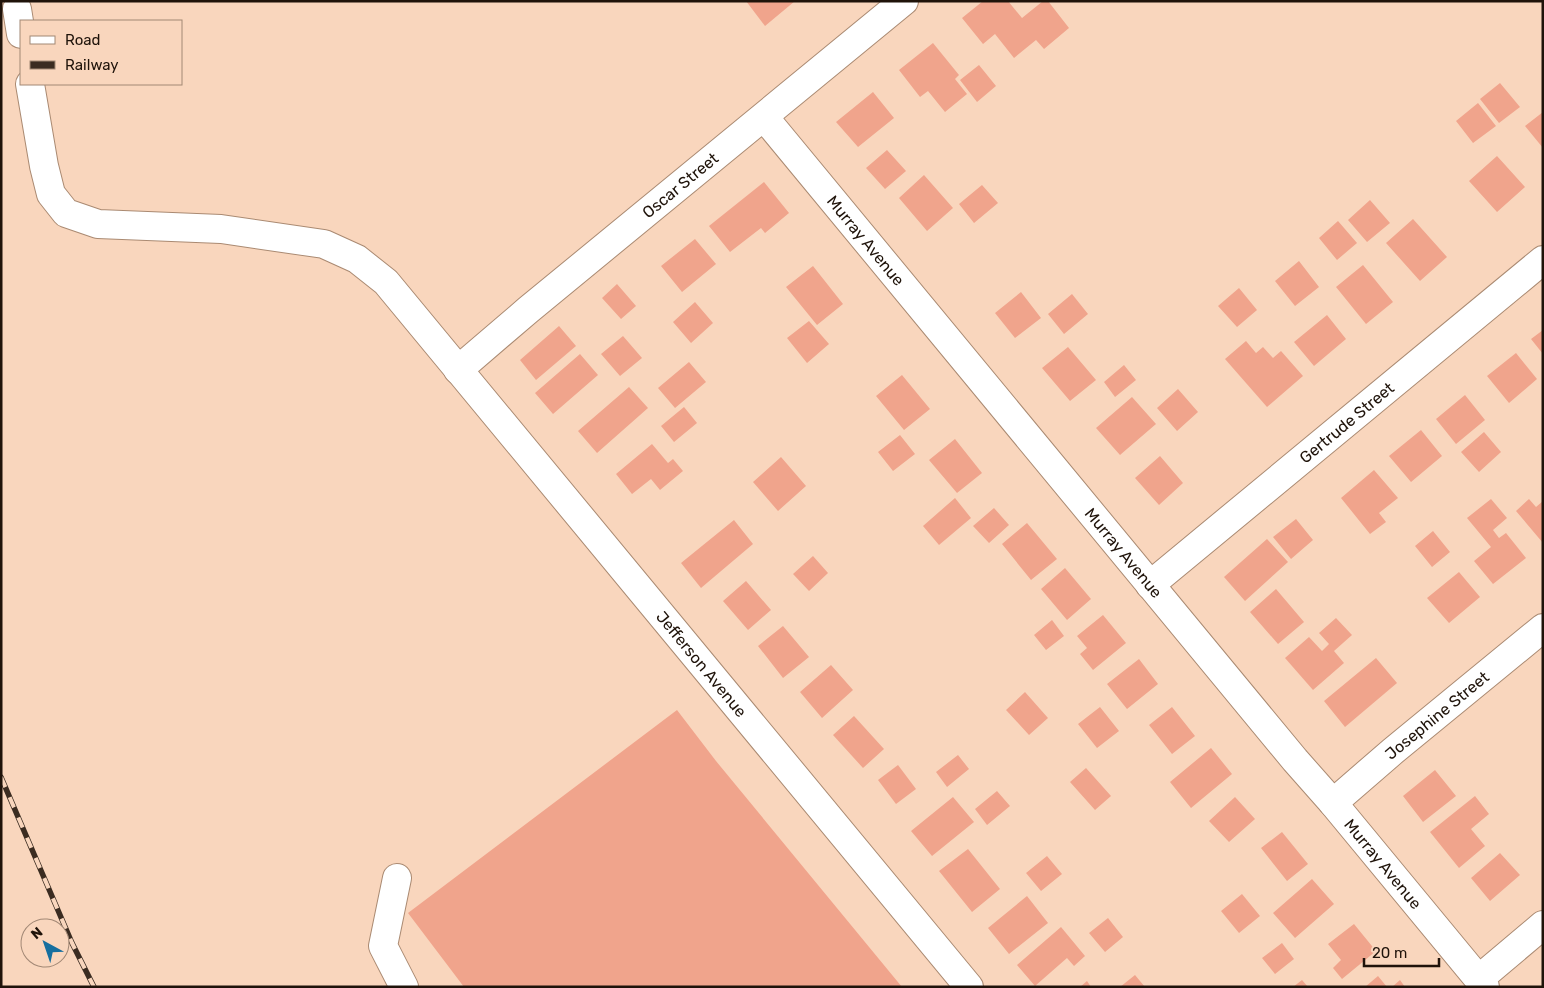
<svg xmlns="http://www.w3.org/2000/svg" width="1544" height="988" viewBox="0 0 1544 988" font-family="Rubik,sans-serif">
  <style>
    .building { fill: #f0a48c }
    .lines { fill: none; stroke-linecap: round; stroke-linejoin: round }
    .minor-casing { stroke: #aa8a72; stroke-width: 30 }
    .minor { stroke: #fff; stroke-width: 28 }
    .rail-casing { stroke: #3b2c21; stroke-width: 5.5 }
    .rail { stroke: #f9d6bd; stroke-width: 4; stroke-dasharray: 11; stroke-linecap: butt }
    .labels { text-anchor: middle; stroke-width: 5; stroke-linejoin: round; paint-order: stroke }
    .street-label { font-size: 16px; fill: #1f130a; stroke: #f9d6bd }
  </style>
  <rect width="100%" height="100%" fill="#f9d6bd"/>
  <!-- building -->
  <path class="building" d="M746,1H795L765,26Z
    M983,1H1008L1022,18L1043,1H1048L1069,28L1044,49L1036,40L1014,58L995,34L983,44L962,18Z
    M933,43L959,75L955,79L967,94L945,112L928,91L920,97L899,70Z
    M979,65L996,86L977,102L960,80Z
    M1500,83L1520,107L1499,123L1480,99Z
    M873,92L894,118L858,147L836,122Z
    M1478,103L1496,126L1473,143L1456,121Z
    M1543,112V148L1525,126Z
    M887,150L906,171L885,189L866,168Z
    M1497,156L1525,187L1497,212L1469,181Z
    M924,175L953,208L927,231L899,198Z
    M764,182L789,213L765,233L761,228L730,252L709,226Z
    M982,185L998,203L974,223L959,204Z
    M1370,200L1390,223L1367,242L1348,220Z
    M1413,219L1447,257L1420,281L1386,243Z
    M1338,221L1357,243L1337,260L1319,238Z
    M695,239L716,264L682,292L661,266Z
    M1299,261L1319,287L1295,306L1275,281Z
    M1363,265L1393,302L1366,324L1336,287Z
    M813,266L843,304L817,325L786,287Z
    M617,284L636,306L621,319L602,298Z
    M1239,288L1257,310L1237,327L1218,306Z
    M1021,292L1041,318L1015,338L995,313Z
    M1072,294L1088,314L1064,334L1048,314Z
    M695,302L713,323L691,343L673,322Z
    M1327,315L1346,339L1314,366L1294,342Z
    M809,321L829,344L807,363L787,338Z
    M559,326L576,346L536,380L520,360Z
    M1543,330V354L1531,339Z
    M623,336L642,358L620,376L601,354Z
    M1246,341L1256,353L1263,347L1273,358L1281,351L1303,376L1267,407L1225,359Z
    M1068,347L1096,380L1070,401L1042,368Z
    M1516,353L1537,379L1509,403L1487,376Z
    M580,354L598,375L553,414L535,393Z
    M689,362L706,382L675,408L658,388Z
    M1124,365L1136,380L1115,397L1104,382Z
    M902,375L930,409L904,430L876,396Z
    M629,387L648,408L597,453L578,431Z
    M1178,389L1198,412L1177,431L1157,408Z
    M1465,395L1485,420L1456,444L1436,419Z
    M1132,397L1156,424L1120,455L1096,428Z
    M684,407L697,423L674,442L661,426Z
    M1421,430L1442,456L1411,482L1389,456Z
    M1484,432L1501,452L1479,472L1461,452Z
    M900,435L915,454L893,471L878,452Z
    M955,439L982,473L957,493L929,460Z
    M652,444L668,463L673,459L683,471L660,490L651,479L632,494L616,474Z
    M1160,456L1183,483L1159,505L1135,478Z
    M781,457L806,486L778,511L753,482Z
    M1374,470L1398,498L1379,513L1386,522L1370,534L1341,498Z
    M955,498L971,518L939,545L923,526Z
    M1491,499L1507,518L1493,530L1499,538L1506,533L1526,558L1493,584L1474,561L1491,547L1467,518Z
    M1529,499L1536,507L1543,501V543L1516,511Z
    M994,508L1009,525L989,543L973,526Z
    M1296,519L1313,540L1291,559L1273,537Z
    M734,520L753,544L701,588L681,563Z
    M1027,523L1057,559L1031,580L1002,544Z
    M1433,531L1450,552L1432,567L1415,546Z
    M1267,539L1288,562L1245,601L1224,577Z
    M813,556L828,573L809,591L793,574Z
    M1065,568L1091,599L1067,620L1041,589Z
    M1459,572L1480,597L1449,623L1427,598Z
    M746,581L771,610L748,630L723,601Z
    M1276,589L1304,622L1278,644L1250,612Z
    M1103,615L1126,643L1093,670L1080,654L1087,648L1077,636Z
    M1336,618L1352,635L1334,651L1344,663L1313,690L1285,658L1309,637L1322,651L1329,644L1319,633Z
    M1052,620L1064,636L1046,650L1034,635Z
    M783,626L809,657L783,678L758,646Z
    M1376,658L1397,683L1345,727L1324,701Z
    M1139,659L1158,684L1127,709L1107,684Z
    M831,665L853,690L822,718L800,692Z
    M1025,692L1048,718L1029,735L1006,710Z
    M1100,707L1119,731L1097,748L1078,724Z
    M1172,707L1195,736L1172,754L1149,725Z
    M677,710L716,761L902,987H464L408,913Z
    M854,716L884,749L863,768L833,735Z
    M1211,748L1232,774L1191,808L1170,782Z
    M958,755L969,769L947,787L936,772Z
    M898,765L916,789L896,804L878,780Z
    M1086,768L1111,796L1095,810L1070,782Z
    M1435,770L1456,796L1423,822L1403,796Z
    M997,791L1010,806L987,825L975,809Z
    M1475,796L1489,814L1471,829L1485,846L1459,868L1430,832Z
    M953,797L974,822L932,856L911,831Z
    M1235,797L1255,819L1229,842L1209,821Z
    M1282,832L1308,864L1287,881L1261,848Z
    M968,849L1000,889L972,912L939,871Z
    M1500,853L1520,875L1490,901L1471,878Z
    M1047,856L1062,874L1041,891L1026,873Z
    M1312,879L1334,904L1295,938L1273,913Z
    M1242,894L1260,916L1239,933L1221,911Z
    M1027,896L1048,923L1009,954L988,928Z
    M1108,918L1123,937L1105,952L1089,933Z
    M1354,924L1376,951L1342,979L1333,968L1341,960L1328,944Z
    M1061,927L1085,956L1074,966L1067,958L1035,986L1017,965Z
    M1282,943L1294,959L1275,974L1262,958Z
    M1135,975L1145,987H1120Z
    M1378,976L1387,987H1365Z
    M1302,980L1308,987H1293Z
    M1400,980L1405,987H1392Z
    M1087,981L1091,987H1080Z"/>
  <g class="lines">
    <!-- minor casing -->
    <g class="minor-casing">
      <g id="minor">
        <path d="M17,9L21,34"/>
        <path id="s1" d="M30,84L44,166L51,194L66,213L98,224L221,229L324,244L357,259L386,282L969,987"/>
        <path id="s2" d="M764,117L1295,760L1333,803L1485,987"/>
        <path id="s3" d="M458,370L528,310L904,1"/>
        <path id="s4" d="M1150,585L1543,260"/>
        <path id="s5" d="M1333,803L1393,751L1543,628"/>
        <path d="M397,878L383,946L404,987"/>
        <path d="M1479,979L1543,925"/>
      </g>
    </g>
    <!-- minor -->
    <use href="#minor" class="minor"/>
    <!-- rail casing -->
    <g class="rail-casing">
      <path id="rail" d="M1,777L72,943L94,987"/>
    </g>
    <!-- rail -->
    <use href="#rail" class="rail"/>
  </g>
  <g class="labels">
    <!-- street labels -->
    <g class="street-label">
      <text dy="6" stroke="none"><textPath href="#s3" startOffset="289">Oscar Street</textPath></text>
      <text dy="6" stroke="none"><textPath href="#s2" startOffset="160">Murray Avenue</textPath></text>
      <text dy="6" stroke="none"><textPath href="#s4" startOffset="255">Gertrude Street</textPath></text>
      <text dy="6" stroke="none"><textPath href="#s2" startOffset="565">Murray Avenue</textPath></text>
      <text dy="6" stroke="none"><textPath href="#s1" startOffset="966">Jefferson Avenue</textPath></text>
      <text dy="6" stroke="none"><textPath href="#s5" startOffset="136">Josephine Street</textPath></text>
      <text dy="6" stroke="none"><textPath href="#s2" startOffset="970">Murray Avenue</textPath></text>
    </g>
  </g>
  <!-- border -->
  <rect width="1544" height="988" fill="none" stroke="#1f130a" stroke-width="5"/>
  <!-- legend -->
  <rect x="20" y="20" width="162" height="65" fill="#f9d6bd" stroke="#a28875"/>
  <rect x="30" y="36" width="25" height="8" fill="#ffffff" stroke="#a28875"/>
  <text x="65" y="45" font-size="15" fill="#1f130a">Road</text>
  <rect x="30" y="61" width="25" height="8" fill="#3b2c21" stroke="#a28875"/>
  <text x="65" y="70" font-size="15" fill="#1f130a">Railway</text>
  <!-- north arrow -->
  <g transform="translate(45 943) rotate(320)"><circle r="24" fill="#f9d6bd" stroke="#a28875"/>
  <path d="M0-4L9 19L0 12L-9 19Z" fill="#166f9f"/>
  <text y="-8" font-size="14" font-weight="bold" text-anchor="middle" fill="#1f130a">N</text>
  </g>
  <!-- scale -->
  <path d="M1364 958v8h75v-8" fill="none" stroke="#1f130a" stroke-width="2.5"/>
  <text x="1372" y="958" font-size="15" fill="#1f130a" stroke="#f9d6bd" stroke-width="4" paint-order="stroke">20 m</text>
</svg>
